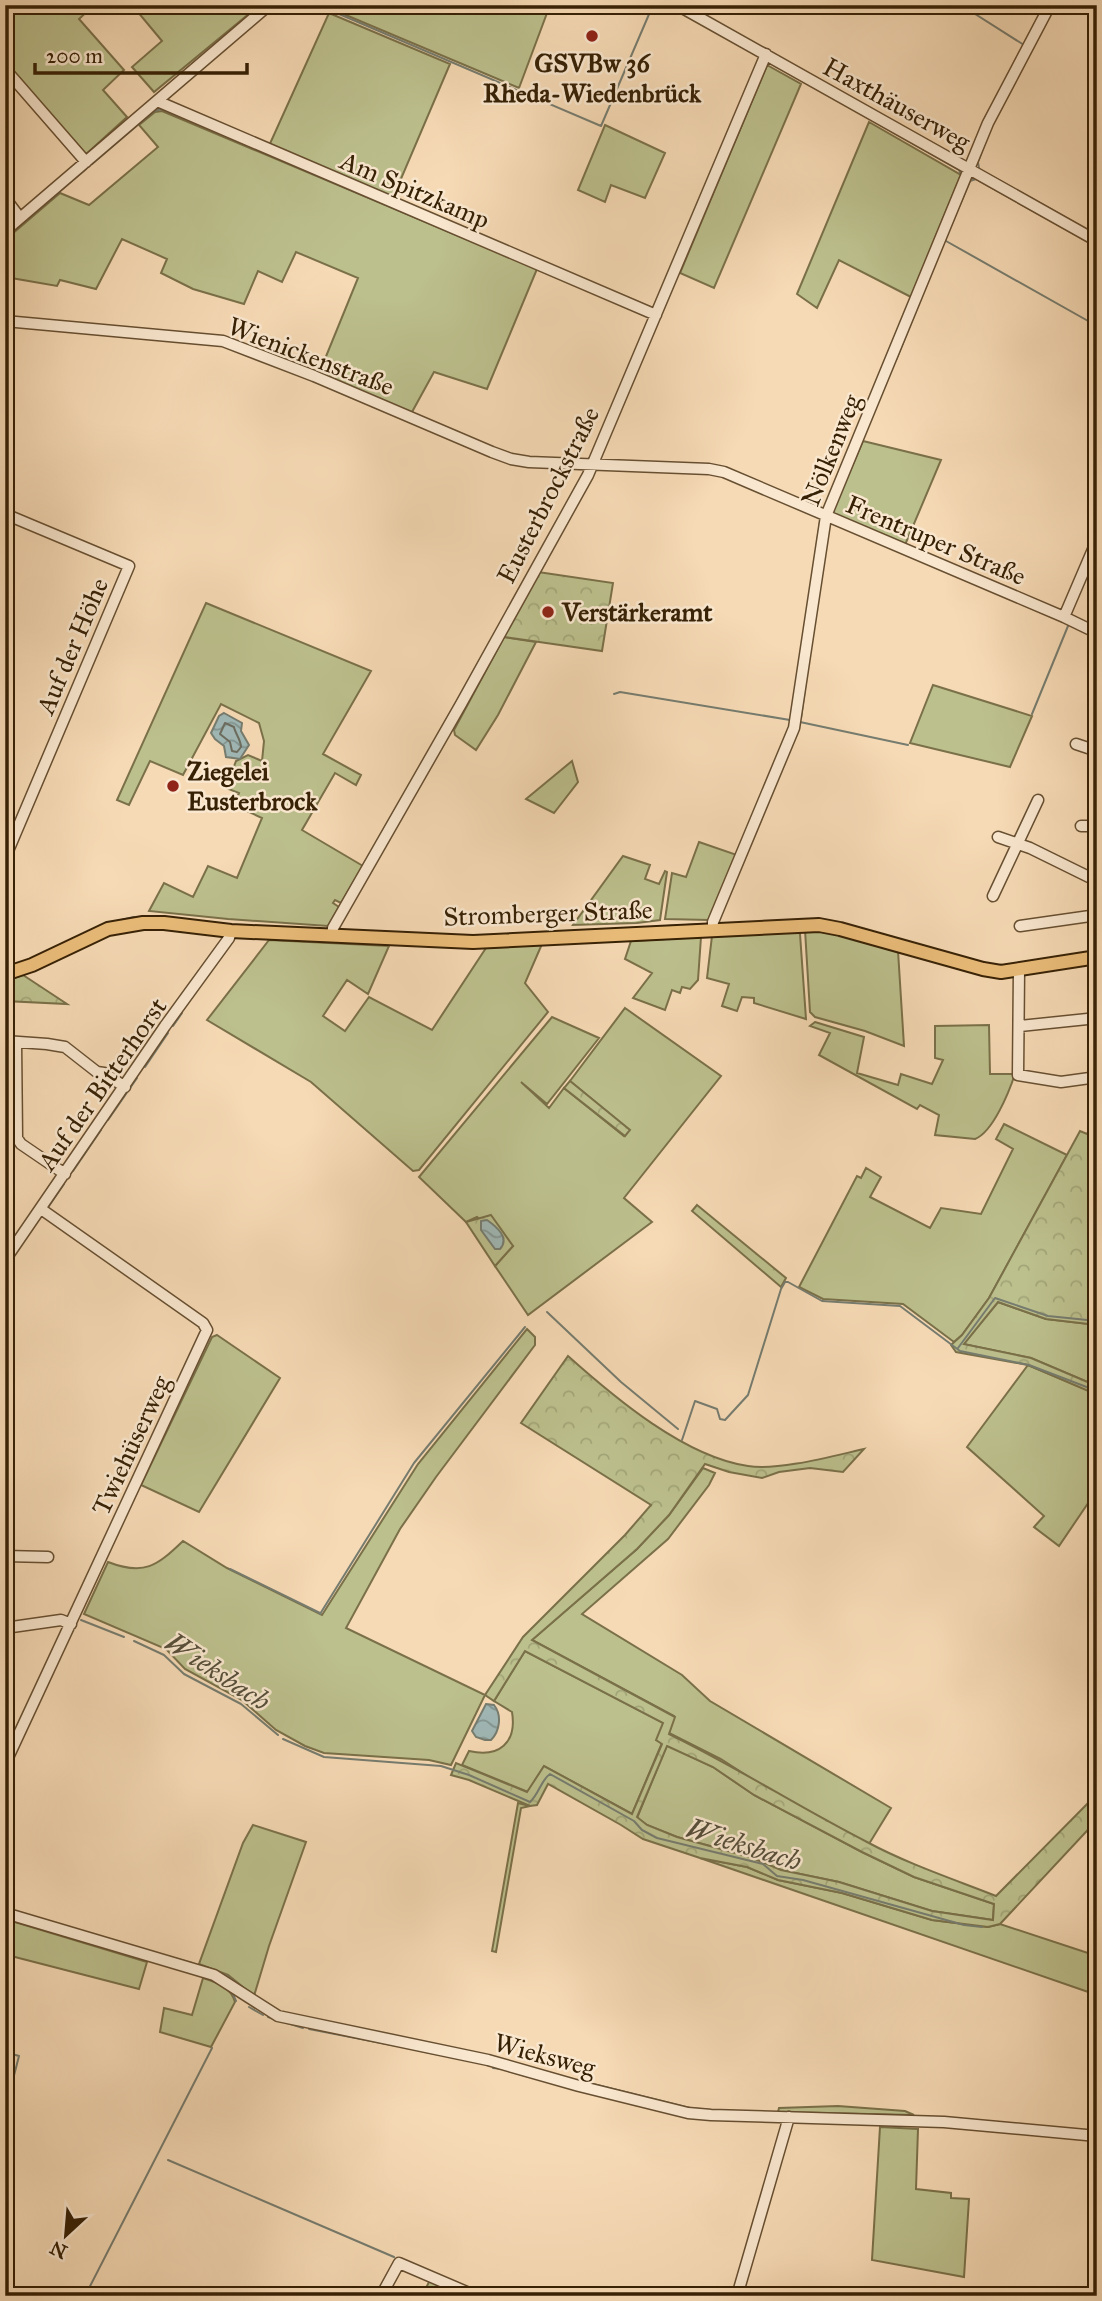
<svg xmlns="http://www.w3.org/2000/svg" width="1102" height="2301" viewBox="0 0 1102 2301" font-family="'IM FELL Great Primer',serif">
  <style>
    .green { fill: #bcc08d; stroke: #7a7049; stroke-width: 2 }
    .forest { fill: url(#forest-crowns); stroke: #7a7049; stroke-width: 2; fill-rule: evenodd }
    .water { fill: url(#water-waves); stroke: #767c6f; stroke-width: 2 }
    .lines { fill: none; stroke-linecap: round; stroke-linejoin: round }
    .shore { stroke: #6c6c5e; stroke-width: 2 }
    .stream { stroke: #767c6f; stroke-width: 2 }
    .minor-casing { stroke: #674f31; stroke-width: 13 }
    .major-casing { stroke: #372105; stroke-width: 16 }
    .minor { stroke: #f9e7cf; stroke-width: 10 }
    .major { stroke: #ebbd7a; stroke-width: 12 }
    .poi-dot { fill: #8f2418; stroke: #f9e7cf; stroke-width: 2.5 }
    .labels { text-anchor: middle; stroke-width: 5; stroke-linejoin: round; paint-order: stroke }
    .poi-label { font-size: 26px; font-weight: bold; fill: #372105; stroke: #f9e7cf; text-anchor: start }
    .street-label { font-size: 26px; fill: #372105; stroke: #f9e7cf }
    .water-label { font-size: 28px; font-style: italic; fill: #564e3a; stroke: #f9e7cf }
  </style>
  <defs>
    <pattern id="forest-crowns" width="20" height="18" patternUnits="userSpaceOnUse" patternTransform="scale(1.75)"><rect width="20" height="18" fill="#bcc08d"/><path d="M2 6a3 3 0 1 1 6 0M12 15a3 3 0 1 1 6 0" fill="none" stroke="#a2a578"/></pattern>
    <pattern id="water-waves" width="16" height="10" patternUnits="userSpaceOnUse" patternTransform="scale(1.75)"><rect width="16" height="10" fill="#a0b8b6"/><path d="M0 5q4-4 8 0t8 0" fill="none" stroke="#839592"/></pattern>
  </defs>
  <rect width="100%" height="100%" fill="#f6dab5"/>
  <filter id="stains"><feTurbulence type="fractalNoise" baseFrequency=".00286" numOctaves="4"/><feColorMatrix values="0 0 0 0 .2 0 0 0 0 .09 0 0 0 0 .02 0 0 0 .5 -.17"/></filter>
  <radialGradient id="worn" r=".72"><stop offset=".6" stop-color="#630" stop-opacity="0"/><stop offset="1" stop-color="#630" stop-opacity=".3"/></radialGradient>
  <!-- green -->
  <path class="green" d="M5,5H94L79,19L124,70L103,90L127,117L84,156L5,64Z
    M132,5H254L256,8L154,92L132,67L162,41Z
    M322,5H550L519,88Z
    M329,13L450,64L392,200L268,148Z
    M767,65L801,84L714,288L680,273Z
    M162,111L537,269L487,389L434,372L412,412L407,413L318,376L358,278L296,252L282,282L258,271L244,304L193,289L161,273L167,259L122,239L96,289L60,280L57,286L11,278L5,304V240L60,193L89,205L158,147L139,125L155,112Z
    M869,122L961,175L911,297L839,260L817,308L797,294Z
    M605,125L665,153L645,198L611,185L605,202L578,190Z
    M863,441L941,460L905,545L837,517L833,510Z
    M206,603L371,671L323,754L361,775L356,785L335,773L302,830L363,866L341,903L335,900L333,903L339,907L328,926L228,919L149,911L164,883L193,897L208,866L237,878L262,818L234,805L239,793L226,788L236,761L248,755L262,761L264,741L259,723L221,704L183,775L150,761L129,805L117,800Z
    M504,637L536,642L498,715L476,750L455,735L454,730Z
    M933,685L1032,716L1010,767L910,743Z
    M572,761L578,782L554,813L526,799Z
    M699,842L737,855L709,920L665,919L672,873L686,877Z
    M623,856L650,865L645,879L659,884L665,871L667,872L660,920L637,923L573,925Z
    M805,930L841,934L898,951L904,1046L865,1031L815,1017L810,1012Z
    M798,932L800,934L806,1019L754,1003V998L742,997L737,1011L722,1006L729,984L707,978L712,936Z
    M701,937L698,980L690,989L682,987L680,993L672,990L665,1010L633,998L652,973L625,959L631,941Z
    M269,940L389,946L368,994L347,980L323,1016L345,1031L369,997L432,1030L486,948L542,944L525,983L548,1012L419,1170L413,1171L311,1082L207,1020Z
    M625,1008L721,1076L624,1198L652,1222L528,1315L495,1266L513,1246L477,1217L466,1222L419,1177L552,1017L599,1038L547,1104L521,1082L549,1108L564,1088L624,1136L629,1130L570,1081Z
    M815,1022L864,1037L857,1073L898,1085L901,1074L932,1084L943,1060L935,1058V1026L989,1025L990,1074H1015C1009,1092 993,1132 975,1139L935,1135L939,1115L920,1105L917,1109L819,1055L830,1033L810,1026Z
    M1004,1124L1067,1155L989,1298L962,1335L954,1342L903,1304L823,1299L799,1287L857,1176L861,1178L866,1168L881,1177L870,1197L930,1228L941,1208L981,1214L1013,1149L996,1139Z
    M998,1302L1046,1319L1097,1325V1386L1031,1358L963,1344Z
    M527,1329L535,1337V1345L436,1477L400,1529L346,1628L485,1695L451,1765L429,1760L324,1753L305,1746L276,1730L242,1700L185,1669L166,1649L84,1614L108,1562C144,1576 157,1566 183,1541L227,1568L322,1615L418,1464Z
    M217,1335L280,1378L199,1512L141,1485L212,1337Z
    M1028,1365L1097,1394V1490L1059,1546L1034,1527L1044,1516L967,1447Z
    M703,1468L715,1473L709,1485L668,1539L582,1614L682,1675L710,1701L891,1808L869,1844L761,1785L721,1759L669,1733L674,1716L532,1640L637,1549L669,1515Z
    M525,1651L664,1723L662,1743L632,1814L544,1766L528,1792L462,1765L469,1751C499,1758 517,1743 512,1712L494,1701Z
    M667,1745L713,1767L754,1795L862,1852L914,1877L994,1904L993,1920L932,1911L839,1882L781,1870L750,1857L677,1837L647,1825L637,1818Z
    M518,1803L530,1806L521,1808L496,1952L492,1951Z
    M253,1825L306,1842L269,1946L254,1996L228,1975L199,1964L243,1843Z
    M700,1858L747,1867L778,1880L842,1893L932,1920L988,1927L1000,1924L1097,1956V1995Z
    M5,1919L147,1962L139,1989L11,1956L13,1947L5,1944Z
    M203,1978C216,1982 231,1987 235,2002L211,2047L160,2032L164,2008L192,2015Z
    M880,2127L918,2129L916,2189L951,2193V2198L969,2199L964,2277L872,2260Z
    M430,2280L465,2296H422Z"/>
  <!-- forest -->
  <path class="forest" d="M538,572L613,583L602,651L504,637Z
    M23,975L67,1004L5,1001V981Z
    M570,1081L630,1130L625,1136L564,1088Z
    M1097,1114V1325L1046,1319L998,1302L964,1344L1031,1358L1097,1386L1093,1393L1028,1365L956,1352L951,1345L962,1335L989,1298L1080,1131L1087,1134Z
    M697,1205L786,1278L781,1287L692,1211Z
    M491,1215L513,1246L495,1266L466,1222Z
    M568,1356C615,1398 685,1457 748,1466C778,1471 833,1456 864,1449L843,1472L810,1468L779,1472L762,1478L729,1472L705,1464L669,1515L637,1549L532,1640L675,1717L669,1734C737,1767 800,1808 867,1842C908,1864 953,1879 996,1896L1097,1794V1820L1000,1924L988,1927L932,1920L842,1893L778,1880L747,1867L700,1858L643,1839L621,1825L548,1784L537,1805L530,1806L469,1780L451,1775L456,1763L527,1792L544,1766L632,1814L662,1744L656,1740L663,1723L525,1651L494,1701L485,1695L523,1637L625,1535L651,1505L521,1423ZM667,1746L713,1767L754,1795L862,1852L914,1877L994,1904L993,1920L932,1911L839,1882L781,1870L750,1857L677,1837L647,1825L637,1817Z
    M838,2106L905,2111L914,2115L778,2112L779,2108Z"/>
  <!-- water -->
  <path class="water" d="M224,713L242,723L241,731L249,745L240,759L226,757L224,746L215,739L211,733L219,716Z
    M487,1220C497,1227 510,1238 500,1249H495L481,1230V1221Z
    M486,1704L494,1705C502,1715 500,1731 491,1740H485L476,1737L472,1731Z"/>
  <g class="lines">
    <!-- shore -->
    <path class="shore" d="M225,723L234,727C235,733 241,740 241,747L237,752L232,751L230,742L220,734Z"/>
    <!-- stream -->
    <path class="stream" d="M256,5L257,8
      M318,5L601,126L653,5
      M961,5L1024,45
      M875,122L959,170L961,175
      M988,135L978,162L979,169L1097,235
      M92,164L154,111L162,109L230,137
      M946,237L970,181L976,179L1097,247
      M5,238L86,169
      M946,241L1097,326
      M896,360L941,249
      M304,377L367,404
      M813,570L820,522
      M614,694L620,692L790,720
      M1032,714L1068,626
      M801,718L807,674
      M800,722L908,745
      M117,921L134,917
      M719,924L816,919
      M666,926L706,924
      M581,931L590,930
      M173,1026L182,1013
      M145,1067L168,1033
      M108,1120L137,1078
      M73,1171L101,1130
      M49,1206L64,1184
      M547,1312L621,1382L678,1429
      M958,1348L995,1298L1048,1316L1097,1321
      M682,1440L695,1401L717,1409L720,1419L725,1420L748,1395L781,1289L785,1282H788L822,1301L900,1306L960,1351L1029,1365L1097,1391
      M230,1569L320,1613
      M320,1614L414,1463L525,1327
      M81,1620L124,1637
      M134,1641L164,1655L184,1674L241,1704L278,1735
      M283,1739L324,1757L441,1766L469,1775L530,1802C539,1794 541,1780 550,1774L634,1821L642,1830L657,1838L763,1864L777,1876L803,1880L964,1925L982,1927
      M156,1953L192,1963
      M202,1966L227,1976L242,1987
      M232,1992L236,2001
      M249,2007L263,2015
      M268,2017L303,2028
      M309,2029L397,2046
      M407,2048L440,2055
      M5,2052L19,2056L10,2091
      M493,2068L503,2069
      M508,2071L529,2077
      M585,2082L690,2108L711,2110
      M168,2160L394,2257
      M479,2293L485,2296
      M85,2296L212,2048"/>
    <!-- minor casing -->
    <g class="minor-casing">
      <path id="minor" d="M677,5L1097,241
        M5,69L86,162
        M157,101L656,315
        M5,198L20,218
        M5,231L269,5
        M5,321L223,341L314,376L492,452L511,459L529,462L709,469L724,472L1064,617L1097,633
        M5,514L129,566L5,858
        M1064,617L1097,540
        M1076,744L1097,751
        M1081,826H1094L1097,807
        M998,837L1030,848L1093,879L1097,898
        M993,896L1038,800
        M1020,926L1097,915
        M713,929V922L794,728L826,516L988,123L1050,5
        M332,936L333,928L461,704L588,475L766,54
        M1019,970L1018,1075L1061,1082L1097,1077
        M1020,1026L1097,1018
        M5,1041L47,1044L65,1047L97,1072L104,1073L125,1087
        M16,1042L17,1138L21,1144L65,1174
        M5,1260L165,1026L229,938L231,931
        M5,1556L48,1557
        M5,1628L61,1620L71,1624
        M5,1764L207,1330L203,1323L41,1209
        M5,1913L214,1975L278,2016L488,2060L579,2086L688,2113L711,2115L944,2122L1097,2136
        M381,2296L399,2263L476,2296
        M737,2296L789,2117"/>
    </g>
    <!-- major casing -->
    <g class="major-casing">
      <path id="major" d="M5,974L32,965L108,929L143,923H164L231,931L473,942L819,925L840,929L983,969L1001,972L1097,957"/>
    </g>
    <!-- minor -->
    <use href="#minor" class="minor"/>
    <!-- major -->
    <use href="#major" class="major"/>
  </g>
  <!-- markers -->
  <g class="poi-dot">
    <circle cx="592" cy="36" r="7"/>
    <circle cx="548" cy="612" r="7"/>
    <circle cx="173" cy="786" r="7"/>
  </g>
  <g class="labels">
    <!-- poi labels -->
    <g class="poi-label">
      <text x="592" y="72" text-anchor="middle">GSVBw 36<tspan x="592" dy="30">Rheda-Wiedenbrück</tspan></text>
      <text x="562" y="621">Verstärkeramt</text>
      <text x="187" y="780">Ziegelei<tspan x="187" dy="30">Eusterbrock</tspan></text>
    </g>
    <!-- street labels -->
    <g class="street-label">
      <text transform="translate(897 104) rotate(29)" y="9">Haxthäuserweg</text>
      <text transform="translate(415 190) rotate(23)" y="9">Am Spitzkamp</text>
      <text transform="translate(311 356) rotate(21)" y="9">Wienickenstraße</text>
      <text transform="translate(831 450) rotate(-68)" y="9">Nölkenweg</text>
      <text transform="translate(548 495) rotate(-63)" y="9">Eusterbrockstraße</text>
      <text transform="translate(936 540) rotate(23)" y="9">Frentruper Straße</text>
      <text transform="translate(72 646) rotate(-67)" y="9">Auf der Höhe</text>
      <text transform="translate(548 913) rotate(-2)" y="9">Stromberger Straße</text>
      <text transform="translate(102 1084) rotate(-55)" y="9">Auf der Bitterhorst</text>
      <text transform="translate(131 1445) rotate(-65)" y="9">Twiehüserweg</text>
      <text transform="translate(545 2055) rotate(15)" y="9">Wieksweg</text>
    </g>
    <!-- water labels -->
    <g class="water-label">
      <text transform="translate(218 1671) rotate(33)" y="10">Wieksbach</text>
      <text transform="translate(744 1844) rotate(17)" y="10">Wieksbach</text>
    </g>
  </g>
  <!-- margin -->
  <rect width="1102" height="2301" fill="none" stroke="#f6dab5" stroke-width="28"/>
  <rect x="7" y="7" width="1088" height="2287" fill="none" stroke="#372105" stroke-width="3.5"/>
  <rect x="14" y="14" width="1074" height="2273" fill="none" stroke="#372105" stroke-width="2"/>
  <!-- north arrow -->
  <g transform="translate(66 2235) rotate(206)" stroke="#f9e7cf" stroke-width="5" paint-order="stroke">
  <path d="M0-5L12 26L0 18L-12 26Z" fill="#372105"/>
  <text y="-10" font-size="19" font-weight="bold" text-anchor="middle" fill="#372105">N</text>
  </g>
  <!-- scale -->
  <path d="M35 63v10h212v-10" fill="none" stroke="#372105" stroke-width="3.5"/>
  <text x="46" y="63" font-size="21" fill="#372105" stroke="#f9e7cf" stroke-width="5" paint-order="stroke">200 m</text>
  <rect width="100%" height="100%" filter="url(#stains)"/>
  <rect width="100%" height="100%" fill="url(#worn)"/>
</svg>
